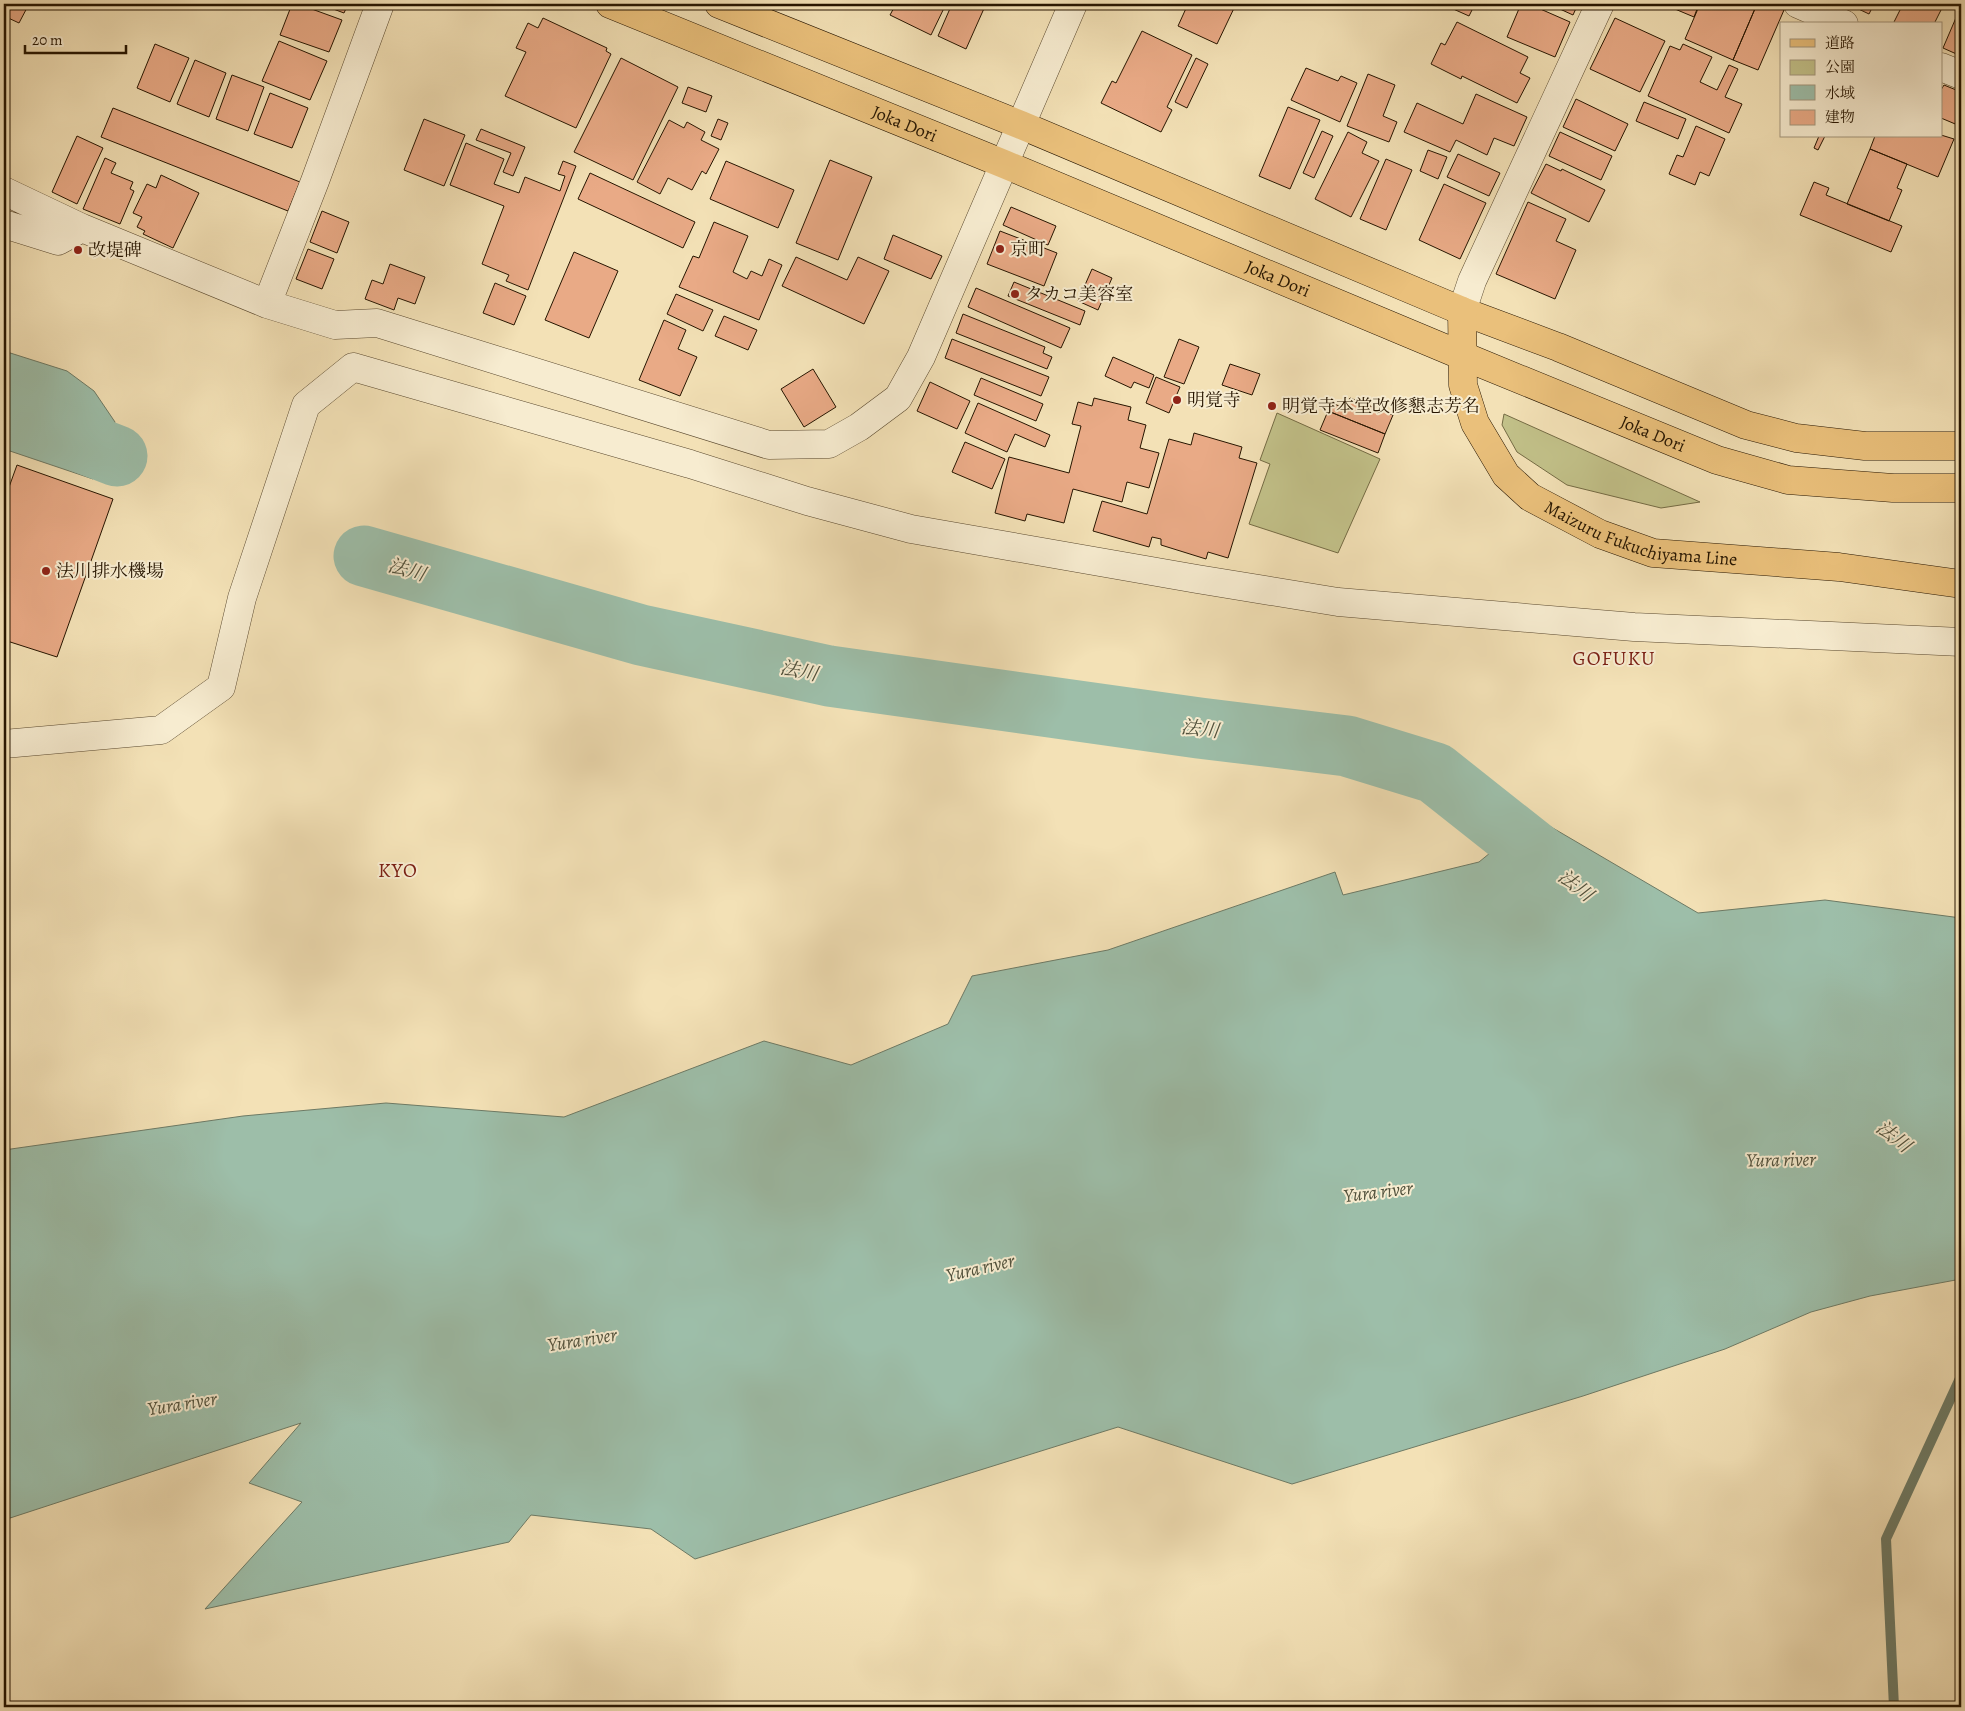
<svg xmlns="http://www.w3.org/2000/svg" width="1965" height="1711" viewBox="0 0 1965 1711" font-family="Alegreya,'Noto Serif JP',serif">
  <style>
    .green { fill: #c2c189; stroke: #746b44 }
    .water { fill: #9dbea9; stroke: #6d7a65 }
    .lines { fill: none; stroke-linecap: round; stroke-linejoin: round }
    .stream { stroke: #6d7a65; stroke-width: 10 }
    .river { stroke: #9dbea9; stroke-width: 61 }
    .building { fill: #e9aa86; stroke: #261500 }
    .minor-casing { stroke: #59482e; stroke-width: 29 }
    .primary-casing { stroke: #261500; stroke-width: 29 }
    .minor { stroke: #f7ecd0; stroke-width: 28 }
    .primary { stroke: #eac07b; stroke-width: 28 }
    .poi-dot { fill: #8f2418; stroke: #f7ecd0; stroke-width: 2 }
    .labels { text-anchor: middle; stroke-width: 4; stroke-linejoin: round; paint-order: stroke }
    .street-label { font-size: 18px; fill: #261500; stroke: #f7ecd0 }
    .poi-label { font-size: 18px; fill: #261500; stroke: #f7ecd0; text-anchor: start }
    .water-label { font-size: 19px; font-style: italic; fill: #50503b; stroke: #f7ecd0 }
    .quarter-label { font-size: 20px; letter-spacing: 1px; fill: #7a1f14; stroke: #f7ecd0 }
  </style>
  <rect width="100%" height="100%" fill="#f3e1b6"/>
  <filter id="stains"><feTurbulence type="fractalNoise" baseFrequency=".004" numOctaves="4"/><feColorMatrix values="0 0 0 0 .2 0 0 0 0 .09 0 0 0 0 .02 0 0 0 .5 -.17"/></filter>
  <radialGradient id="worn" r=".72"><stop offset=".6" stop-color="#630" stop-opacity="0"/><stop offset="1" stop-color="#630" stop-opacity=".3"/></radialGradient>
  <!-- green -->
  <path class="green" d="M1277,413L1380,459L1338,553L1249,524L1270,464L1260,460Z
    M1504,414L1700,502L1661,508L1567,485L1517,452L1502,425Z"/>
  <!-- water -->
  <path class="water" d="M4,351L67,371L94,391L115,422L93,479L4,449Z
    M1534,817L1698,913L1825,900L1961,918V1279L1870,1296L1811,1312L1725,1349L1583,1396L1292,1484L1118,1427L695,1559L651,1529L531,1515L509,1542L205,1609L302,1502L249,1483L301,1423L4,1520V1150L243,1116L386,1103L564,1117L764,1041L851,1065L948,1024L972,976L1108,950L1335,872L1343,895L1479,862Z"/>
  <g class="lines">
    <!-- stream -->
    <path class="stream" d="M1894,1707L1886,1539L1961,1376"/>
    <!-- river -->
    <path class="river" d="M4,412L117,456
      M364,556L641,635L829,676L1199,728L1347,746L1435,773L1579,887"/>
  </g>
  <!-- building -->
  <path class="building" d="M4,4H29L19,23L4,16Z
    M292,4H298L342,20L329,52L280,35Z
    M320,4H348L344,13Z
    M896,4H946L931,35L890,15Z
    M952,4H986L966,49L938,36Z
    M1188,4H1236L1217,44L1178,26Z
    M1453,4H1475L1469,16L1451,8Z
    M1521,4H1529L1570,22L1555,57L1507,37Z
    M1549,4H1578L1573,15Z
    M1663,4H1699L1694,17Z
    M1700,4H1757L1733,60L1685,39Z
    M1757,4H1769L1784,10L1758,70L1733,60Z
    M1848,4H1874L1869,14Z
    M1903,4H1944L1934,24H1893Z
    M1961,6V56L1943,48Z
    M543,18L607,48L606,51L611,54L576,128L505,96L526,52L516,48L528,23L538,28Z
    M1615,18L1665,41L1640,92L1590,69Z
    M1457,22L1528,57L1520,73L1530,78L1517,103L1462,76L1461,79L1431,64L1441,43L1445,45Z
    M1142,31L1192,55L1167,107L1172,110L1161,132L1101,103L1112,81L1116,83Z
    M279,41L327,61L310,100L262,81Z
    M155,44L189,58L170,102L137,88Z
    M1683,44L1712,57L1700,82L1717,90L1729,65L1738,69L1725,97L1742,104L1729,133L1648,96L1670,46L1680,50Z
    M621,58L678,87L633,180L574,152Z
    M1196,58L1208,64L1187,108L1175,102Z
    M195,60L226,73L209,117L177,104Z
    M1306,68L1338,81L1341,76L1357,83L1340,122L1291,100Z
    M1368,74L1395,85L1383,116L1397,122L1389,142L1347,126Z
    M232,75L264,87L248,131L216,119Z
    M1944,85L1961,92V122L1960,126L1941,118V90Z
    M688,87L712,96L706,112L682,103Z
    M270,93L308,108L292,148L254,134Z
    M1476,94L1527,117L1514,146L1494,138L1487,155L1456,140L1450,152L1404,132L1417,103L1463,124Z
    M1576,99L1628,124L1615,151L1563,127Z
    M1644,102L1686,119L1678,139L1636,121Z
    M1288,107L1320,120L1290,189L1259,176Z
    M113,108L300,182L288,211L101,137Z
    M424,119L465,135L444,186L404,170Z
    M718,119L728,123L721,140L711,136Z
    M669,120L684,128L687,122L705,132L701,140L719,149L706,174L702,171L692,190L668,178L660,194L637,182Z
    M1696,126L1725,139L1709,176L1700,172L1695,185L1669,174L1677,155L1683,157Z
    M481,129L525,147L513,176L503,172L511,153L476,140Z
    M1322,131L1333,136L1314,178L1303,173Z
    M1348,132L1367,142L1362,153L1379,161L1351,217L1315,199Z
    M1560,132L1612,156L1601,180L1549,156Z
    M1941,135L1954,139L1938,177L1870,149L1875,136H1941Z
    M77,136L103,148L77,204L52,192Z
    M1819,136H1825L1818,150L1814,148Z
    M466,143L504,159L494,184L519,193L525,177L560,191L565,176L558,174L563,161L576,166L528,290L506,281L509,275L482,264L504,206L450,185Z
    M1870,149L1907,164L1897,188L1902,190L1889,221L1847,204Z
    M1428,150L1447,157L1438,179L1420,171Z
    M1458,154L1500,173L1489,196L1447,177Z
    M105,158L116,163L111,173L133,182L130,189L134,191L120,224L83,209Z
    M1386,159L1412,170L1386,230L1360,219Z
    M830,160L872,177L838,260L796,243Z
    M726,161L794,190L778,228L710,199Z
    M1546,164L1561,171L1562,169L1605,190L1589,222L1531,193Z
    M590,173L695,222L683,248L578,199Z
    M161,175L199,193L173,248L143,234L145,231L137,227L142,217L133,213L147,184L156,188Z
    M1814,182L1829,188L1826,195L1902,226L1891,252L1800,215Z
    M1444,184L1486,203L1460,259L1419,240Z
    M1528,202L1566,219L1556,241L1576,250L1555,299L1496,274Z
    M1011,207L1056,226L1048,245L1003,225Z
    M322,211L349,222L337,253L310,242Z
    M714,222L748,236L733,272L747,279L751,271L762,276L769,259L782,265L759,320L679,287L693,256L699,258Z
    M1000,231L1057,253L1044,286L987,264Z
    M893,235L942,256L931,279L884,259Z
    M308,249L334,259L322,289L296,279Z
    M574,252L618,271L589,338L545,320Z
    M796,257L847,280L858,257L889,271L864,324L782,286Z
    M390,264L425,277L415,304L398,298L394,310L365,299L372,280L383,284Z
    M1092,269L1112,278L1098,310L1078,301Z
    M1014,282L1085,311L1080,325L1008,296Z
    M495,283L526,296L514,325L483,313Z
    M976,288L1070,328L1061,348L968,307Z
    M676,294L713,310L703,331L667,314Z
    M963,314L1045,347L1043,353L1052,357L1047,369L956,333Z
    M724,316L757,330L748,350L715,336Z
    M664,320L686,330L678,349L697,357L680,396L639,380Z
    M952,339L1049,377L1041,396L945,358Z
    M1179,339L1199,347L1184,384L1164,377Z
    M1113,357L1154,375L1149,388L1134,382L1131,388L1105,376Z
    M1230,364L1260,374L1252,395L1222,385Z
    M813,369L836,407L804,427L781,389Z
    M1156,377L1180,387L1169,413L1146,403Z
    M981,378L1043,404L1036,421L974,395Z
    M930,382L970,401L957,429L917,411Z
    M1094,398L1131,407L1128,420L1146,425L1140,448L1159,453L1149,488L1127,482L1122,502L1073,489L1064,523L1027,514L1025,521L995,513L1009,457L1069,473L1081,426L1072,424L1078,402L1092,406Z
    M1350,398L1393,415L1385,434L1328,411L1331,403L1345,408Z
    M978,403L1050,435L1045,447L1015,434L1007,452L965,433Z
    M1328,411L1385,434L1378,453L1320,430Z
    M1194,433L1242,447L1239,458L1257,463L1228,558L1208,552L1206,559L1161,545V539L1152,537L1149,547L1093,531L1102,501L1147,514L1169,439L1191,445Z
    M965,442L1005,459L992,489L952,472Z
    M17,465L113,499L57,657L4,640V501Z"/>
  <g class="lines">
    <!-- minor casing -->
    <g class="minor-casing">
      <path id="minor" d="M1798,4L1844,24
        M1941,67L1961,75
        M4,191L82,228
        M4,224L58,241L82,228L267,304L335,325L377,323L769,445L829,444L859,427L898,398L921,357L1073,4
        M267,304L315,181L380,4
        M1462,311L1472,281L1600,4
        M353,367L690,464L807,501L911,529L1197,579L1338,602L1634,627L1961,642
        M4,744L161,730L221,687L242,598L306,405L353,367"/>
    </g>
    <!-- primary casing -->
    <g class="primary-casing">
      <g id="primary">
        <path id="s1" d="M610,4L1004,164L1463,356L1717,460L1788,480L1893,488H1961"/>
        <path d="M719,4L1021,125L1462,311L1558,347L1746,425L1796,438L1865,446H1961"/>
        <path id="s2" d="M1462,311L1463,385L1475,423L1506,475L1530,497L1600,534L1653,553L1839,567L1961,584"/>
      </g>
    </g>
    <!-- minor -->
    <use href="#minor" class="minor"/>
    <!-- primary -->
    <use href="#primary" class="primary"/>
  </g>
  <!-- markers -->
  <g class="poi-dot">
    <circle cx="1000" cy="249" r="5"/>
    <circle cx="78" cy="250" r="5"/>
    <circle cx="1015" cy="294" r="5"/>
    <circle cx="1177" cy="400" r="5"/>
    <circle cx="1272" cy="406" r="5"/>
    <circle cx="46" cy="571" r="5"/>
  </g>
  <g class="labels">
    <!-- street labels -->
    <g class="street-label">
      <text dy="6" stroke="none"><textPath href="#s1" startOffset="318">Joka Dori</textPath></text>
      <text dy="6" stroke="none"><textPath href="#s1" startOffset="722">Joka Dori</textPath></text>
      <text dy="6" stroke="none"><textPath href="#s1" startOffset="1128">Joka Dori</textPath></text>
      <text dy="6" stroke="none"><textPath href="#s2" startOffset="326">Maizuru Fukuchiyama Line</textPath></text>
    </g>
    <!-- poi labels -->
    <g class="poi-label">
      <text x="1010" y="255">京町</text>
      <text x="88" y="256">改堤碑</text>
      <text x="1025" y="300">タカコ美容室</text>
      <text x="1187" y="406">明覚寺</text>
      <text x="1282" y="412">明覚寺本堂改修懇志芳名</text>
      <text x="56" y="577">法川排水機場</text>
    </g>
    <!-- water labels -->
    <g class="water-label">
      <text transform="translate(407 569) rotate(16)" y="7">法川</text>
      <text transform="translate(799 670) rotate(12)" y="7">法川</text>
      <text transform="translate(1200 728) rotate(7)" y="7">法川</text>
      <text transform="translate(1576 885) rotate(38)" y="7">法川</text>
      <text transform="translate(1894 1136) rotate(38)" y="7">法川</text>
      <text transform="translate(1781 1159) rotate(-1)" y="7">Yura river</text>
      <text transform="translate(1378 1191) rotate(-7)" y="7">Yura river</text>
      <text transform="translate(980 1267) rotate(-13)" y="7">Yura river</text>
      <text transform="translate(582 1339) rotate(-9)" y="7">Yura river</text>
      <text transform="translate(182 1403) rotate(-9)" y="7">Yura river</text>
    </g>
    <!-- quarter labels -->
    <g class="quarter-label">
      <text x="1614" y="665">GOFUKU</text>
      <text x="398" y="877">KYO</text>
    </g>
  </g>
  <!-- margin -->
  <rect width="1965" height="1711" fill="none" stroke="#f3e1b6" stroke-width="20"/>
  <rect x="5" y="5" width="1955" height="1701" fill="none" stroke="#261500" stroke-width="2.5"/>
  <rect x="10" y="10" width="1945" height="1691" fill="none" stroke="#261500"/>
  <!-- legend -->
  <rect x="1780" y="22" width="162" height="115" fill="#f7ecd0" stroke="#a3967d"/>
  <rect x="1790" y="39" width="25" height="8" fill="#eac07b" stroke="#a3967d"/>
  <text x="1825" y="48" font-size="15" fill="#261500">道路</text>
  <rect x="1790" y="60" width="25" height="15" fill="#c2c189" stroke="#a3967d"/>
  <text x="1825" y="72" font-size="15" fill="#261500">公園</text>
  <rect x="1790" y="85" width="25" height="15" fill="#9dbea9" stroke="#a3967d"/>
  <text x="1825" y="98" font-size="15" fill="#261500">水域</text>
  <rect x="1790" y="110" width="25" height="15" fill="#e9aa86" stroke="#a3967d"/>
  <text x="1825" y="122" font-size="15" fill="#261500">建物</text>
  <!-- scale -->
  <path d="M25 45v8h101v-8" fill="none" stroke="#261500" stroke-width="2.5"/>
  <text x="32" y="45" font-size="15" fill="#261500" stroke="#f7ecd0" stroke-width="4" paint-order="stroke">20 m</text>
  <rect width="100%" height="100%" filter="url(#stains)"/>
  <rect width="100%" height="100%" fill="url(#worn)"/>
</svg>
